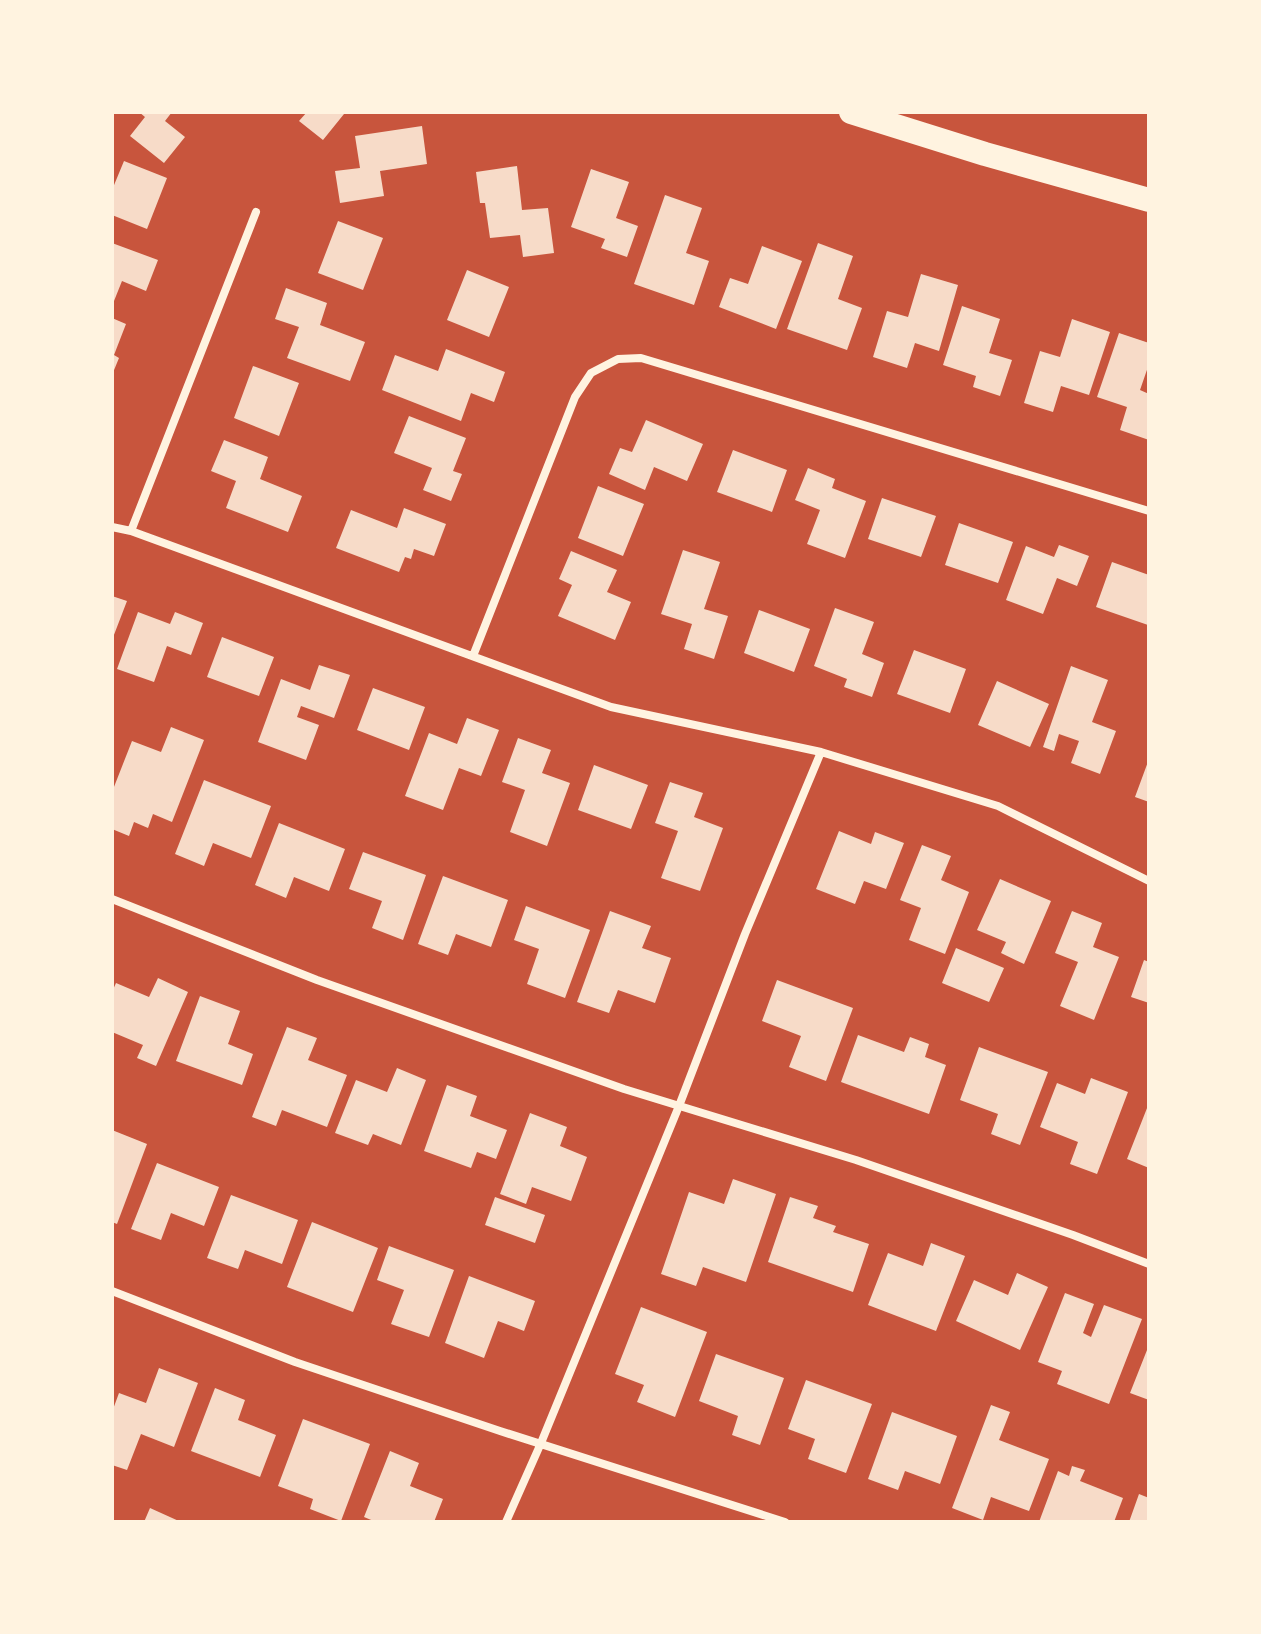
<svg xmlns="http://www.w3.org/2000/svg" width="1261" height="1634" viewBox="0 0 1261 1634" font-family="Inter,sans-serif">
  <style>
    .building { fill: #f7dbc8 }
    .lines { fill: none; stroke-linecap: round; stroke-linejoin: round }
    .minor { stroke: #fff3e0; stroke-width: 8 }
    .motorway { stroke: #fff3e0; stroke-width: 24 }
  </style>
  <rect width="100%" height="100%" fill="#c8553d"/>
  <!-- building -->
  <path class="building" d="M139,112H172L165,121L185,137L164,163L130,136L145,117Z
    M307,112H341L344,114L323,140L299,121Z
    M422,126L427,164L380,171L384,196L340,203L335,171L360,168L355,136Z
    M124,161L167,178L147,229L112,215V190Z
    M517,166L522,210L548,208L554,253L523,257L520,235L490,238L485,203H480L476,172Z
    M591,169L629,182L616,218L638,226L627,257L601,248L605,239L571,227Z
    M665,195L702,208L686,253L709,261L694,305L634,284Z
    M338,221L383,238L363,290L318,273Z
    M112,243L158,260L146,291L122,281L112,306Z
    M818,243L853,256L838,299L862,308L847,350L787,329Z
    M762,246L802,261L776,329L719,307L730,278L748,284Z
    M467,270L509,287L489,337L447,320Z
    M921,274L958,285L939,351L915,343L907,368L873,357L887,311L908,317Z
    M286,288L327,303L320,325L365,342L350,381L287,358L299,327L275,319Z
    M962,306L1000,319L989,353L1012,360L1000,396L973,387L976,376L943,365Z
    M112,318L126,324L114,355L119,358L112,375Z
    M1072,319L1110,332L1089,395L1061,386L1053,412L1024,403L1040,351L1060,357Z
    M1119,333L1149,343V364L1140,390L1149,394V440L1120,430L1127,407L1097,397Z
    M446,349L505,372L494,402L471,393L461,421L382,390L395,355L438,371Z
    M253,366L299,383L279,436L234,418Z
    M409,416L466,438L453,471L462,474L451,501L423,490L432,468L394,453Z
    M646,420L703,444L687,481L654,467L645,490L609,474L620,448L632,452Z
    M224,440L268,457L260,479L302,496L288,532L226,508L236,481L211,471Z
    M733,450L787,470L772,512L717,492Z
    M808,468L835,479L832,488L866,501L845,558L807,544L820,510L795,500Z
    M598,486L644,504L623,556L578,538Z
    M882,498L936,516L921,557L868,539Z
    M404,508L446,524L434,556L414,549L411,559L405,557L399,572L336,548L351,510L397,528Z
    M959,523L1013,542L998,583L945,565Z
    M1059,545L1089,556L1077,586L1057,578L1043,614L1006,600L1026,546L1054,557Z
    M683,550L720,562L704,609L728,616L714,659L684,649L692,624L661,614Z
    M571,551L617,570L607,592L631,602L615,640L558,616L572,585L559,579Z
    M1112,562L1149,575L1148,625L1096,607Z
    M112,596L127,601L112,640Z
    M835,608L874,622L862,654L884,663L872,697L844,687L847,679L814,666Z
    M759,610L810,629L794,672L744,653Z
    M138,612L170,624L175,612L203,623L191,655L167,646L154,682L117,669Z
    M222,637L274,657L259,696L207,677Z
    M914,650L966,669L950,713L897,694Z
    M319,665L350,675L334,718L301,706L297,717L319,725L306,760L258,742L281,679L310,690Z
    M1071,666L1108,680L1092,722L1116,731L1100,774L1071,763L1079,741L1059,734L1054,751L1043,747Z
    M997,681L1049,704L1030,747L978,725Z
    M373,688L425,707L409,750L357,730Z
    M467,718L499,730L481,776L459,768L443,810L405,796L429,733L457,744Z
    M171,727L204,740L172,822L153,814L148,828L134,822L129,836L112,829V792L132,741L161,752Z
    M518,738L551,750L542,773L570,783L547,846L510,832L525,790L502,782Z
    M1149,759V802L1135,797Z
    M594,765L648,785L631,829L578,810Z
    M204,780L271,806L251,858L213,843L204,866L175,854Z
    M670,782L703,793L694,817L723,828L700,891L661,878L678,831L655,823Z
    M279,823L345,849L329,891L294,877L286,898L255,885Z
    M839,831L871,844L875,832L904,843L886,889L864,881L855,904L816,889Z
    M922,845L951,856L941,880L969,892L945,954L909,940L921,908L900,900Z
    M363,852L426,875L403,940L372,928L382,901L349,889Z
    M443,876L508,900L491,947L456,934L448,955L418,944Z
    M1000,879L1051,901L1024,964L1001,953L1006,942L977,930Z
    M526,906L590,930L565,998L527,984L539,949L514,940Z
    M610,911L651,926L642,948L671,958L655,1003L618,990L609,1013L577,1002Z
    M1072,911L1102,923L1093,947L1119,957L1094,1020L1060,1006L1078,962L1055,953Z
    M956,948L1004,968L989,1002L942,983Z
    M1144,960L1149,962V1003L1131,997Z
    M158,978L188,992L156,1066L137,1058L143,1045L112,1032V992L116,983L149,997Z
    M777,980L853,1008L826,1081L789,1067L801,1036L762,1021Z
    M200,996L240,1011L228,1044L253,1054L242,1085L176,1061Z
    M287,1027L317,1038L308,1060L347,1075L327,1127L282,1110L276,1126L252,1117Z
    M858,1035L904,1052L910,1037L929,1044L925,1057L946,1065L929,1114L841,1082Z
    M979,1047L1048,1072L1020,1145L991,1134L998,1114L960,1100Z
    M397,1068L426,1080L401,1145L373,1134L368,1145L335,1133L356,1080L387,1092Z
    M1091,1078L1128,1092L1097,1174L1070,1164L1078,1142L1040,1127L1057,1083L1085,1094Z
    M447,1085L477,1096L470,1116L507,1130L496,1159L477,1152L471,1168L424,1151Z
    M1149,1103V1168L1127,1159Z
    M530,1113L567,1127L560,1146L587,1157L571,1201L532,1187L526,1204L500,1194Z
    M112,1130L147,1144L117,1224L112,1222Z
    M157,1163L219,1187L204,1226L171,1213L161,1240L131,1229Z
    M733,1179L776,1194L746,1282L703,1267L696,1286L661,1274L689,1192L724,1204Z
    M231,1195L298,1220L282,1264L245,1250L238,1269L207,1258Z
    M495,1197L545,1215L535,1243L485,1225Z
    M790,1197L818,1206L813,1218L836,1226L833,1232L869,1244L853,1292L768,1262Z
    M312,1222L378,1248L353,1312L287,1287Z
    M931,1243L965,1256L936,1331L868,1305L888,1253L923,1266Z
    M389,1246L454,1270L429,1337L391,1324L404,1290L377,1280Z
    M1017,1273L1048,1287L1020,1350L956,1321L974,1280L1008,1295Z
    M469,1276L535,1301L524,1331L498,1321L484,1358L445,1343Z
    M1065,1293L1094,1304L1083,1333L1091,1337L1104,1305L1142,1319L1109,1404L1057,1384L1062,1371L1038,1362Z
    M641,1307L707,1332L675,1417L637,1402L644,1385L615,1374Z
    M1149,1345V1400L1130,1393Z
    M716,1354L784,1378L760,1445L732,1435L738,1416L699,1401Z
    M159,1368L198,1383L174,1447L141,1434L127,1470L112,1465V1412L119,1393L146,1403Z
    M806,1380L872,1404L846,1473L808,1459L815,1439L788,1429Z
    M215,1388L245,1400L238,1420L276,1435L260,1477L191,1451Z
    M991,1405L1010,1412L999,1440L1049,1459L1029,1511L991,1497L983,1520L952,1508Z
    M892,1412L957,1436L940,1484L905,1471L898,1490L868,1479Z
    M303,1419L370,1444L341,1521L310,1509L313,1499L278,1486Z
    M390,1451L419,1463L410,1486L443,1499L434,1522H376L364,1517Z
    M1072,1466L1085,1470L1080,1481L1123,1498L1114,1522H1039L1058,1471L1069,1476Z
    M1139,1494L1149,1498V1522H1129Z
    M150,1508L181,1522H144Z"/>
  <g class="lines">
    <!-- minor -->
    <path class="minor" d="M112,527L131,531L611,707L821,752L998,806L1149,881
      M131,531L256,212
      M473,656L575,397L591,373L618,359L641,358L1149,511
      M112,899L317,980L624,1089L856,1160L1073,1235L1149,1264
      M112,1291L295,1362L500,1431L785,1522
      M506,1522L541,1443L679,1106L745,934L821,752"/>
    <!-- motorway -->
    <path class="motorway" d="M851,112L985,154L1149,200"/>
  </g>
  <!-- border -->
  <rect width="1261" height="1634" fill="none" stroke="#fff3e0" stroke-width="228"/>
</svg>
